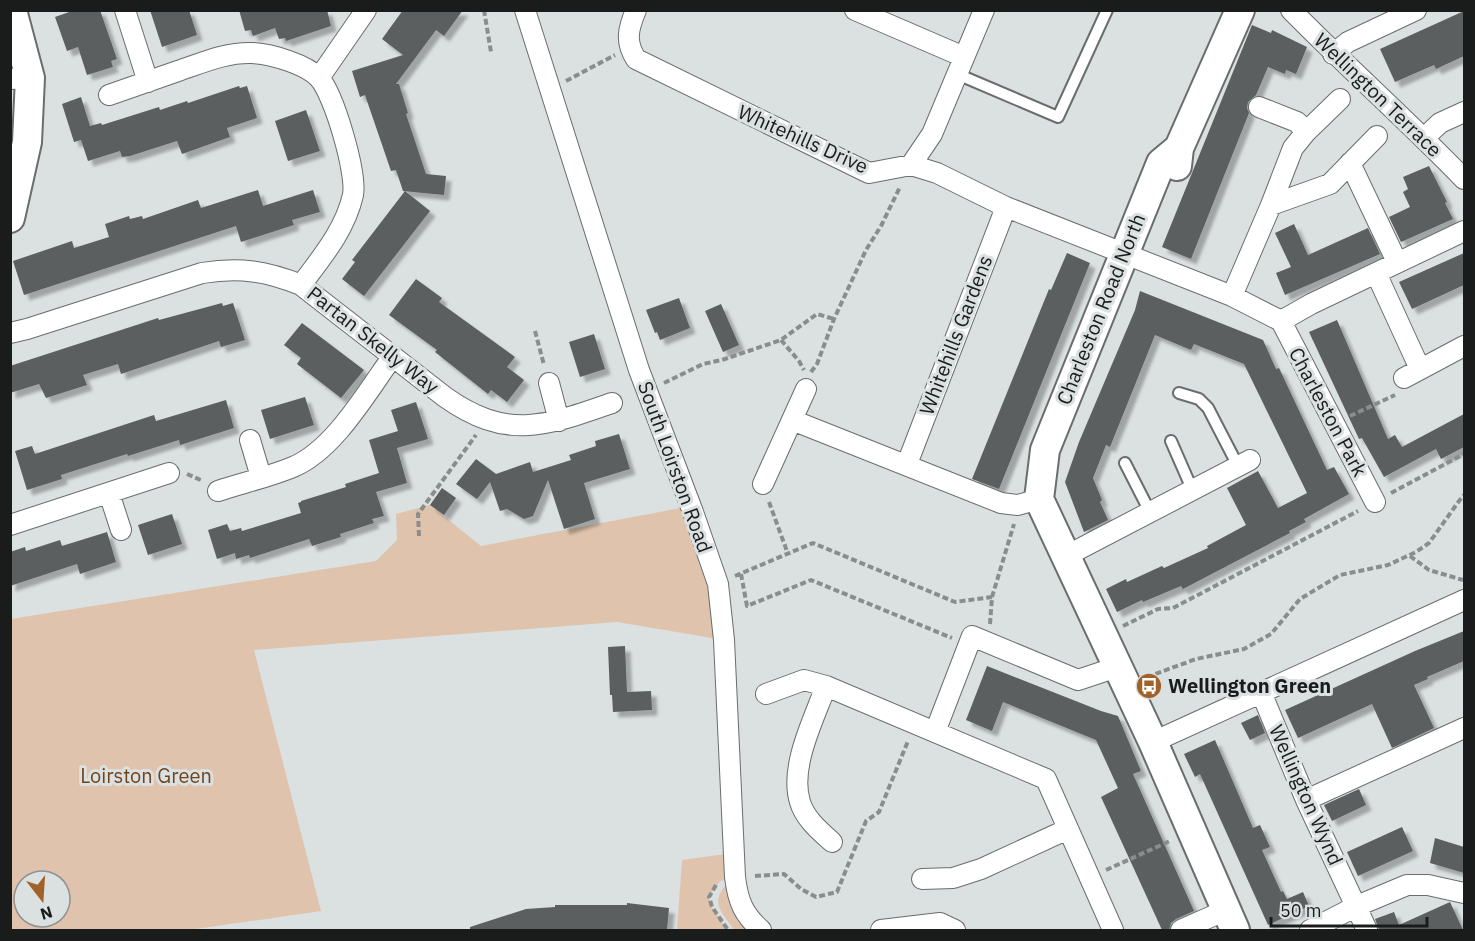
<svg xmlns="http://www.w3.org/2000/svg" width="1475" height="941" viewBox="0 0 1475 941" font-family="'IBM Plex Sans',sans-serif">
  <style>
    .green { fill: #dfc3ad; fill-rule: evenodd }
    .building { fill: #5b5f60; filter: url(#shadow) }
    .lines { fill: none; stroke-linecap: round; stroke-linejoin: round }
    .lane-casing { stroke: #696d6e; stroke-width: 14 }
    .street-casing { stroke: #696d6e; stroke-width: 22 }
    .secondary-casing { stroke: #696d6e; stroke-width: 32 }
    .path { stroke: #898d8d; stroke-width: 4; stroke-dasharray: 6 3; stroke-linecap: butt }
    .lane { stroke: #fff; stroke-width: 10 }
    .street { stroke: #fff; stroke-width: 20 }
    .secondary { stroke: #fff; stroke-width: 28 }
    .labels { text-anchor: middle; stroke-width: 6; stroke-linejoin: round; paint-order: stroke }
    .street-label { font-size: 20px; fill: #1a1c1c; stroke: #dbe0e1 }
    .poi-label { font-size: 20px; font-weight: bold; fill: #1a1c1c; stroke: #dbe0e1; text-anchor: start }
    .park-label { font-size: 20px; fill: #72441b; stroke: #dbe0e1 }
  </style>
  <defs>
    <filter id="shadow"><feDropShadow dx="5.5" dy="5.5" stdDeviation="1.5" flood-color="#0004"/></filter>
  </defs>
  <rect width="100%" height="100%" fill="#dbe0e1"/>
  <!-- green -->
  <path class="green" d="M430,505L481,546L691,506L724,640L617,622L254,650L321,911L189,930H11V619L376,561L397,540L396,514ZM24,881H60V917H24Z
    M726,854L735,877L720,881L709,897L712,907L728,930H677L682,860Z
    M727,884L753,930H734C722,912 709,903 727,884Z"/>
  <!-- building -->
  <path class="building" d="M75,10H100L117,59L111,61L113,67L87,75L78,47L67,51L55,17Z
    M150,10H189L197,35L162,47Z
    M239,10H327L331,26L286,41L285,38L279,39L275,28L253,36L251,30L245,31Z
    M403,10H463L444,36L436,30L396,84H399L408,113L406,114L426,174L446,176L444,195L403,191L396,170L391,171L365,95L360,97L352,71L403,55L382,39Z
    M1464,11V56L1436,69L1434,65L1395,82L1380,49Z
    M1252,25L1271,33L1272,30L1307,47L1296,74L1286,70L1285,74L1268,67L1256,95L1248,102L1247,108L1249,113L1191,259L1162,247Z
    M239,86L240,88L247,86L257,118L227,128L230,137L182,154L177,141L130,156L122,157L120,151L88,161L81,140L74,142L62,104L81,97L90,126L101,123L102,125L159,107L160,110L187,101L188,103Z
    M306,110L320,151L288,161L275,121Z
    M1429,166L1447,202L1445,203L1453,219L1401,242L1389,217L1410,207L1403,192L1408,189L1403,177Z
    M258,190L263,206L313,190L320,212L292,220L294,225L241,242L236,226L24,295L13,261L72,241L74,248L109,237L105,224L129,216L130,219L142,216L143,219L198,200L201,208Z
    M405,191L430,211L364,296L342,279L355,262L352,260Z
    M1294,224L1308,255L1368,228L1380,254L1285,295L1276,273L1291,267L1275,233Z
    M1067,253L1090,263L999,489L972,479L1049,289L1051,290Z
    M1464,253V285L1412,309L1399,282Z
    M416,279L442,298L439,302L515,357L507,367L524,380L507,402L491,390L488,394L435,352L437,350L389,315Z
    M1140,291L1263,340L1276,369L1279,368L1327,470L1334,467L1349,494L1304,519L1306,522L1289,531L1290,533L1183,589L1181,586L1143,602L1142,600L1117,612L1106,589L1126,579L1127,582L1162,566L1164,568L1208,548L1207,546L1246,525L1227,488L1258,471L1278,508L1307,493L1244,364L1194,344L1191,350L1155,335L1110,447L1106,445L1093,478L1102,500L1100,502L1108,520L1084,532L1065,482L1079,442L1135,310Z
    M679,298L690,328L660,340L657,332L655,333L646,310Z
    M222,303L223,306L233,303L245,340L221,347L219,341L121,374L118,364L83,375L87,385L46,398L39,384L10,393V366L158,318L159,320Z
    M721,304L739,345L723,352L705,311Z
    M1337,320L1388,439L1395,435L1402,447L1464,414V447L1441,459L1436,449L1384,477L1362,438L1359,439L1309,332Z
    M302,323L364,370L341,398L297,364L301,358L284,345Z
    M594,334L605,369L580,377L569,342Z
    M305,397L314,425L270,439L261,410Z
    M226,400L234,428L180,445L179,440L128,456L127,454L61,475L62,479L27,490L15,451L32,446L35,454L154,415L156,421Z
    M416,402L428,439L397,448L407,483L376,492L384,516L372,519L374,523L340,534L341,537L312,546L309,539L250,558L249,555L236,559L235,553L217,559L208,530L227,524L230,531L241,528L242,531L301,513L298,503L301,502V501L346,487L345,484L379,473L369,440L398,431L391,410Z
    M619,434L630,469L584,483L595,519L564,529L548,480L533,516L524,519L507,509L500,511L490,482L477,499L456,484L476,459L496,474L530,462L533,472L571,460L569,455L596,446L595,441Z
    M442,488L456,498L444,515L430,505Z
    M172,514L182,544L148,555L138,525Z
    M107,532L116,562L80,574L77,564L10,586V552L25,547L26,551L60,540L62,546Z
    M1464,631V661L1427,677L1428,679L1414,685L1434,728L1392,748L1372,704L1298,738L1285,710L1415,651Z
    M625,646L627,692L651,691L652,710L613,712L612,695H610L608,647Z
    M987,666L1101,711L1118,716L1141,771L1133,774L1194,911L1176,919L1171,923L1169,930H1162L1101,797L1118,788L1096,740L1003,702L992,731L966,720Z
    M1258,715L1265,733L1250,740L1241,723Z
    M1215,740L1253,828L1260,825L1270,847L1262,850L1281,892L1283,891L1287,899L1303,892L1309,906L1268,925L1200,774L1195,777L1184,754Z
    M1359,789L1366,805L1332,821L1324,805Z
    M1402,827L1413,851L1358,876L1347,852Z
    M1435,838L1464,847V873L1430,863Z
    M1450,902L1463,930H1379L1375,919L1394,912L1399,925Z
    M627,903L669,908L667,930H470V927L526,909L555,907V905H627Z"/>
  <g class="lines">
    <!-- lane casing -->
    <g class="lane-casing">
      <path id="lane" d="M957,74L1058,117L1107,10
        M1179,393L1199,399L1208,408L1238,466
        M1171,441L1192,489
        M1125,463L1150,512"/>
    </g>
    <!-- street casing -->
    <g class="street-casing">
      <path id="street" d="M125,10L148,82
        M525,10L639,370L693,512L718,584L724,640L735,877C738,901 743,914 761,930
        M636,10C628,29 625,42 636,59L869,173L911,165L937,173L1006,207L1232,296L1281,321L1375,502
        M855,10L964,57
        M1291,10C1348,68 1408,121 1464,179
        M1333,54L1348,42L1416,10
        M319,78L366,10
        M10,79L30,78
        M109,95C132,87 155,79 178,71C202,63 226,52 252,53C271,54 306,64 319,78C334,94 357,173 353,195C345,230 322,257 301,285
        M1259,107L1297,122L1306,132L1293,148L1271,205
        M1306,132L1340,99
        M1424,138L1440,123L1464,112
        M1350,163L1397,262
        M911,165L932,134L984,10
        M1376,273L1420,369
        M1232,296L1271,205L1330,184L1377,136
        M1281,321L1311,304L1464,231
        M10,333L27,329L202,273C240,267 266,271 301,285L445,397C507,441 546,426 612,403
        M1404,378L1464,346
        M549,383L559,421
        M792,420L1001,503L1018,505L1039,499
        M250,440L261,477
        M907,464L1006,207
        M763,484L806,389
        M218,491C242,483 269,477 293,467C334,450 367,392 393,356
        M109,493L121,530
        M10,525L169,473
        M1066,556L1250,460
        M826,686C814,719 789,767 800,802C805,819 820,831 832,842
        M1261,692L1306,800L1367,930
        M766,694L804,680L826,686L1046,779L1113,930
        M935,732L972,636L1078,680L1117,667
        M1153,742L1464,600
        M1306,800L1464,728
        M922,879L953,878L981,869L1068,829
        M881,930L940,923L955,930
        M1181,930L1226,910
        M1310,930L1357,906L1407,885H1428L1464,893"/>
    </g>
    <!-- secondary casing -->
    <g class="secondary-casing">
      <path id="secondary" d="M1179,148L1161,163L1045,450L1039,499L1153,742L1235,930
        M1177,166L1179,148L1240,10
        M10,218L27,142L30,78L12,10"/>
    </g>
    <!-- path -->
    <path class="path" d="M484,10L491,52
      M566,81L615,55
      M535,331L544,365
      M781,340L799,361L804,370
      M811,372L817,364L834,319L866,250L881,226L900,187
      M664,383L703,364L722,360L781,340L817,314L834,319
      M1350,416L1395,395
      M187,474L203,481
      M1391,493L1464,454
      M769,502L788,554
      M419,536L418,514L476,435
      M1410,556L1429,570L1463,580
      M741,574L747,606L811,580L952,638
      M735,576L813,543L955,602L992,597
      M990,624L992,597L1014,524
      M1123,626L1158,609L1173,608L1358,511
      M1147,677L1196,659L1244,649L1271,634L1300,599L1340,575L1388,565L1416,552L1429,543L1459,501L1464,495
      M1106,870L1170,841
      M755,876L784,874L801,889L816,897L837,892L866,821L879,812L908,741
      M716,885L709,897L712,907L728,930"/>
    <!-- lane -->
    <use href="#lane" class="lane"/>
    <!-- street -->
    <use href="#street" class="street"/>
    <!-- secondary -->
    <use href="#secondary" class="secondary"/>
  </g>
  <!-- icons -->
  <defs>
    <g id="bus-disc" transform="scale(1.35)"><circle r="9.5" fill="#a16229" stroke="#dbe0e1"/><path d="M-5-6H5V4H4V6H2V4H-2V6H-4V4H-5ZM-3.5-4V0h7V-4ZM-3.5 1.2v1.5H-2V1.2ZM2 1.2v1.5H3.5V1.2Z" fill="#fff"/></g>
  </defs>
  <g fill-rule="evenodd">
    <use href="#bus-disc" x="1149" y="686"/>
  </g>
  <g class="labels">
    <!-- street labels -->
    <g class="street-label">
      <text transform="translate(1378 95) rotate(44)" y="7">Wellington Terrace</text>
      <text transform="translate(803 139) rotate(24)" y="7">Whitehills Drive</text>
      <text transform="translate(1101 309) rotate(-68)" y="7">Charleston Road North</text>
      <text transform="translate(956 335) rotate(-69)" y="7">Whitehills Gardens</text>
      <text transform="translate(373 340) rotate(38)" y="7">Partan Skelly Way</text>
      <text transform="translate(1328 412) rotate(62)" y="7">Charleston Park</text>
      <text transform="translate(675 467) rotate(70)" y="7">South Loirston Road</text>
      <text transform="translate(1306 795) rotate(66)" y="7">Wellington Wynd</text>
    </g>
    <!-- poi labels -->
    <g class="poi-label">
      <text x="1168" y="693">Wellington Green</text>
    </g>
    <!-- park labels -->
    <g class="park-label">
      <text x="146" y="783">Loirston Green</text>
    </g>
  </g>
  <!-- border -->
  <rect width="1475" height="941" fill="none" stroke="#1a1c1c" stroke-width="24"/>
  <!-- north arrow -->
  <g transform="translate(42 899) rotate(163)"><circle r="28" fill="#dbe0e1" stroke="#8e9292" stroke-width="1.5"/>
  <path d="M0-4.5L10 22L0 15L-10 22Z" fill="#a16229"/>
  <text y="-9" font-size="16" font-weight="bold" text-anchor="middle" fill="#1a1c1c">N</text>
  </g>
  <!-- scale -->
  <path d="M1271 917v9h156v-9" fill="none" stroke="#1a1c1c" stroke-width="3"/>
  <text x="1280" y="917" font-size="18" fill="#1a1c1c" stroke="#dbe0e1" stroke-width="4.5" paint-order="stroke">50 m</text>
</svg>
